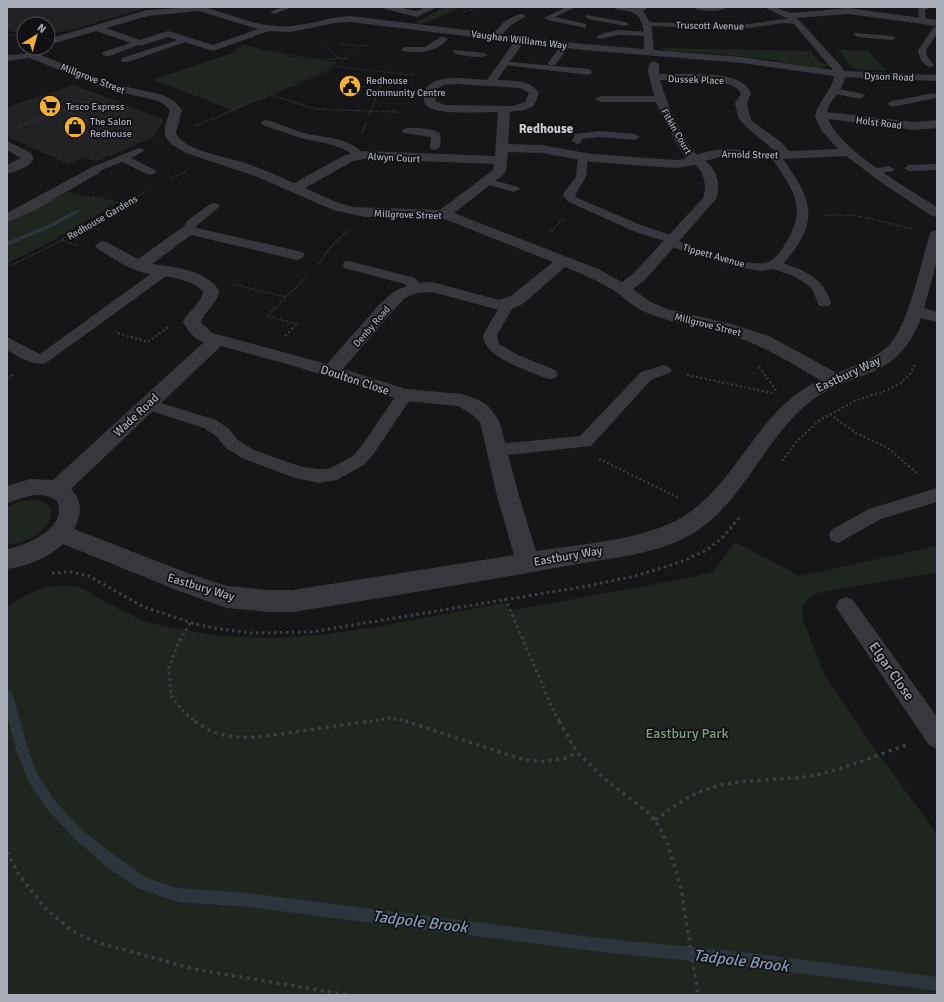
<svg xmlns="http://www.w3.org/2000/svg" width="944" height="1002" viewBox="0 0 944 1002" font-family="Signika,sans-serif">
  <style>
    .built { fill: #222225 }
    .green { fill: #1e261f }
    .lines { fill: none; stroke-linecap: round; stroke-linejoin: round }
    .stream { fill: #2c353c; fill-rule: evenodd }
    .path-far4 { stroke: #3d3f44; stroke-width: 1; stroke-dasharray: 1 1.5; stroke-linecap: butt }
    .path-far3 { stroke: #3d3f44; stroke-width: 1.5; stroke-dasharray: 1 1.5; stroke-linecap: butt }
    .path-far2 { stroke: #3d3f44; stroke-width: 2; stroke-dasharray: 2 2.5; stroke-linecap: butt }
    .path-far1 { stroke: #3d3f44; stroke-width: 3; stroke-dasharray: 2.5 3.5; stroke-linecap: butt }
    .path { stroke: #3d3f44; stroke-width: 3.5; stroke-dasharray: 3 4.5; stroke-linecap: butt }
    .lane { fill: #37383d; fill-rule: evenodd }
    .street { fill: #37383d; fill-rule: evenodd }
    .labels { text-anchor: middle; stroke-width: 3.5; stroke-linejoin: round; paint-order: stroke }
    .far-street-label { font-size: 10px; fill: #a8adb8; stroke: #111113 }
    .far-poi-label { font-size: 10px; fill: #a8adb8; stroke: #111113; text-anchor: start }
    .street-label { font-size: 12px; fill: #a8adb8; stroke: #111113 }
    .far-district-label { font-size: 13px; font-weight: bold; fill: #c9ccd4; stroke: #111113 }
    .near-street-label { font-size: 14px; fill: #a8adb8; stroke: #111113 }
    .near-park-label { font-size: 14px; fill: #7fa381; stroke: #111113 }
    .near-water-label { font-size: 16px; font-style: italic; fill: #7f9bb3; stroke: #111113 }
  </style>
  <rect width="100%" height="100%" fill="#161618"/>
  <!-- built -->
  <path class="built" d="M7,7H150L77,28L48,34V24H24V35L7,30Z
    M74,85L160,118L164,120L154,137L95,162L85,157L68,164L7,136V107Z"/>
  <!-- green -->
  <path class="green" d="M445,7H462L426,23H414Z
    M245,45L291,57L338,62L326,70L233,110L154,80L237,51L233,49Z
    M660,48L810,51L820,62L828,64V66L819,69L772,60L709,53L667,51Z
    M835,50L868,51L887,71L856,69L851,67L841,53Z
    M68,192L117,203L45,245L7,263V222Z
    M33,499L40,500L50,507C56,529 26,544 7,544V507L15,503Z
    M735,542L800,576L937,546V572L818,593L808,599L802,606L803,620L825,676L874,748L937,834V995H7V607C28,592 55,580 81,588C86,590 91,594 96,597C110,604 123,612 137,618C150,624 175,628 190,631C295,652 401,620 505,603L508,611L694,577L714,571Z"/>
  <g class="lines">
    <!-- stream -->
    <path class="stream" d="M76,210L81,211L54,226L7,246V242L50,224Z
      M7,690L11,691L13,695L28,749L37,773L55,801L83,831L117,857L147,878L177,888L249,893L600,938L742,952L937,977V991L742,966L600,952L249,907L177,902L138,888L107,867L75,839L47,809L28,781L16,749L7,715Z"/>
    <!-- path-far4 -->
    <path class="path-far4" d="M464,12L479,7
      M7,34L16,36
      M322,43L339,58L347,59
      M340,44L368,46
      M269,50C287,54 322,63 339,58
      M337,67L415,75
      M294,85L336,67L366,41
      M380,85L385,72"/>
    <!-- path-far3 -->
    <path class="path-far3" d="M378,91H400
      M271,95L316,109L371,111L381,84
      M64,110L123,136
      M393,112L395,108
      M369,116L371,111L400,112
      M195,126L296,84
      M17,127L89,101
      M362,133L367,122
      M171,178L186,172
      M93,197L125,204
      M825,215H853L914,229
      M550,232L564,219
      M62,240L78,246
      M319,264L329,249L348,230
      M7,267L51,246L147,191
      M233,284L286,297
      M166,328L168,327
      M293,328L297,324L267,316L307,276"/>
    <!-- path-far2 -->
    <path class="path-far2" d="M118,333L148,342L168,327
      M285,336L294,327
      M759,367L776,390
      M687,375L772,393
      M7,378L14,374
      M830,414L856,433L888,448L919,475
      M599,459L679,498
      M782,461L797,441L820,420L855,401L887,390L901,383L910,374L916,363"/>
    <!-- path-far1 -->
    <path class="path-far1" d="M52,573L71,572L89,576L144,607L195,624L214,628L252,633L311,632L587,586L635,576L681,562L707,550L722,538L739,518
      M505,598L554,712L560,722
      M190,623L179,642L169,667L171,696L184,712L196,722
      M364,722L392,718L409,722"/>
    <!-- path -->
    <path class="path" d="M195,721C224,746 265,736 301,731C324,728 347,724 371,721
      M405,721L518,758L541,762L566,758L577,752
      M559,721L577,752L605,779L647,812L655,820L667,842L681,888L698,995
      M655,820C696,789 713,783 764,780C780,778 795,779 810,776C844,770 876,755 909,744
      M7,852L19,875L45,908L72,931L99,943L194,969L347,995"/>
    <!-- lane -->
    <path class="lane" d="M282,7H293L274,14L270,12Z
      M566,7H576L555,17L586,24V28L548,20L544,18Z
      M695,7H727C718,13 705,11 696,9Z
      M918,7H930L925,10L926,23H923L919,21Z
      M519,14H522L526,16L511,25L499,38H493V34L505,21Z
      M586,15L625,22L629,24L625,26L589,19L585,17Z
      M784,19L797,20L801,22L797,24L784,23L741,29L647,26L643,24L647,22L741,25Z
      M934,27H937V34L926,50L927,56L934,65L930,67C923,66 919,57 918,50Z
      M618,30L649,32L653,34L649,36L618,35L600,39L596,37L604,33Z
      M855,33L892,36L896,38L892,40L858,37L854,35Z
      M441,37H444L448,39C437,52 418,54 402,51L401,49L405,47H425Z
      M184,38H187L191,40L128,62H122L121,60L122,58Z
      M137,41H143L144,43L109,56H106L102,54L103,52Z
      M563,43H569L570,45L555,65H549L548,63Z
      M454,50L484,53L488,55C483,59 458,56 453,52Z
      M501,61L589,69L593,72L589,75L504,65L500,63Z
      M834,88L863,94L865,96L860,99L831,93L830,91L831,89Z
      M933,93L937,95L936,98L892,107L887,104L892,101Z
      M266,120C279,123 291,129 304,133C324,138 351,137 364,155L363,157H355C340,143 320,143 301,138C288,134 275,129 263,125L261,123L263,121Z
      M407,128C414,128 436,128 440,134C442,136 440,144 440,147L435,150L431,149L430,147L431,137L404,133L402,131L404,129Z
      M599,131L635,134L640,137L635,140L599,137L582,139L581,143L577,144L572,141L575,134Z
      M139,148L143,149L144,151L131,158L155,170L156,172L155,174H147L122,162L94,173L89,170L90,168Z
      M775,152L779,153C798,182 821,206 800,241C795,249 790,257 783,263C805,271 824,278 831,303L829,306H819L812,289L807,284L793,276L774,269L761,271L727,265L666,245L664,241L633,231L569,202L563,196L564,192L576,177L578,157L579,155H587L588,157L586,177L575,195L577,198L641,225L676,237L678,241C702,249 738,266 764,263C773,262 779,254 784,246C810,206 792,190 770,155Z
      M937,164V170L909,171L904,168L909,165Z
      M889,166L894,169L893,171L875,174L870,171L871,169Z
      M486,178L518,187L520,189L514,192L482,183L481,181Z
      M214,203L218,204L220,206L218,208L196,226L192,233H184L182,230L187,221L210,204Z
      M349,261L415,278L423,288L421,291C413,293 410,290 405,284L344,268L343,265L344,262Z
      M164,267L169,268L170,271L169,274L46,363C34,367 17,356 7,350V337L40,354L159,268Z
      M508,300L513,301L515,304L497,335L499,344L518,355L555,370L558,374L555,378L550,379L545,378C526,369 484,358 483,335L503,301Z
      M664,365L669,367L672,370L669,373L651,380L591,446L498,456L492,454L490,450L492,446L498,444L580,436L641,372Z
      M405,390L411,391L413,395L375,452L365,464L337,480L319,483L295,478L242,458L226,448L216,436L204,428L142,408L140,404L142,400L148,399L216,420L228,428L238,440L254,450L302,467L319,469H329L353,456L363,444L399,391Z
      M937,488V502L881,519L838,543L831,540L829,535L831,530L869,509Z
      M846,597L853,600L937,717V749L929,745L839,612L836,606L839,600Z"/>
    <!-- street -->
    <path class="street" d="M194,7H209L208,8C235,16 264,29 292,26C312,24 330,17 350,16L584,44L644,49C644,35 646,14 628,11C623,10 617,11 613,7H649L643,11L651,24L654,50L741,57L833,70L794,24L786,18L764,7H775L790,13L848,8L937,20V26L848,14L797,18L842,67L844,71L937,75V81L845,77C843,91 830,99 827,112L914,122L937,120V128L914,130L828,119C840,150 909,189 937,207V217L932,216L885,185L846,156L762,160L720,157L705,161C717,169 721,186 716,199L645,280L633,289L649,301L667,309L732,324L769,336L837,373C853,366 872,360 886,348C909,328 920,264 930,234L932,231L937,230V261L924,308L937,312V322L921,318C897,382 856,368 811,401C766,436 747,495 701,528C663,556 605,558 561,567C472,583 382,598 293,612H269L227,608L179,591L63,544C48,558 27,566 7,569V549C26,546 69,527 57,501C40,489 24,498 7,503V486L30,479L53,480L204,342C194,339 188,331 183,322C188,311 202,303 203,291C183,273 155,279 133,269C121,264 109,256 98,249L95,246L98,243L103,241L108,243L138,259L183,227L188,226L302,252L305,255L302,258L297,260L191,235L152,264C174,267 206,270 219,290C218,304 205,310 201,322L212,333L327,364L378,306L392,293L399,289L416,283L432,282L499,300L511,296L553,262L447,220L426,217H365L333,210L255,176L186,153L171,144L165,136V126L170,110L162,103L155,100L106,89L30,58L7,61V55L24,54L35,48H45L38,54L114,84L163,95L175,102L182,110L176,133C182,150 226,157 242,162C260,168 277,175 294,183L345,155L364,151L495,156L498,112C482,112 444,115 430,108C425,105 423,102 424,95C427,71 470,79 487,80L514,42L350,22L335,23L291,32L269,31L213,51L168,37L140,46L96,31L48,45V39L147,10ZM199,11L258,29L213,45L168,31L140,40L106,28L148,16ZM523,43L584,50L741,63L834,76C832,91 818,101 815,116L821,130L838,149L789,151L781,142L752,121L750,117L747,103L751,94C744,68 681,75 659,74V64L654,61L649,64L648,71L654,96H601L595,99L601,102H656L675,141L686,159L676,160L592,154L541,145L508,144L510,112L524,110L534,106L539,93C530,79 512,81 497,80ZM660,80C676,81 736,76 741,94L735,103L738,117L744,125L776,152C750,153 722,144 697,155C682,139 666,102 660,80ZM457,84L520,88L529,93L525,102L513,106L445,105L435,101L437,89L443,85ZM508,152L541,153L592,162L676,168L695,165C705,172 707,188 703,198L633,274L622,282L598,269L454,213L504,174L506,171ZM364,159L494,164L493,170L440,210L353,207L336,202L305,188L353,161ZM565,267C582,274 599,281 615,291C625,298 633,307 645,312C672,324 702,326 730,335C763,345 791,363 820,380C758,408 739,481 684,516C647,540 580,544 536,551L519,496L499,420L488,406L479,400L462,394L406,389L343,369L390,314L404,299L411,295L418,293L432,292L499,310L514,308L523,304ZM221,346L294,366L405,401L458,406L474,416L480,422L497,496L514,555L293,590H269L227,586L193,575L74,529C82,514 83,502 71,489Z
      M384,7H399L416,11L426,7H437L417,17L385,9Z
      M7,141L31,153L34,159C28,168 17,171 7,174V165L21,158L7,150Z
      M94,166L99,167L101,170L99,173L35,210L7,222V213Z"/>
  </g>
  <!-- icons -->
  <defs>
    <g id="civic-disc" transform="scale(1.15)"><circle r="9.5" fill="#f2b134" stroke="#111113"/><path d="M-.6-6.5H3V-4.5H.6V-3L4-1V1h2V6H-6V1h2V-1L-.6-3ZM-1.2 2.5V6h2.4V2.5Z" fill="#111"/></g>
    <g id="supermarket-disc" transform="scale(1.15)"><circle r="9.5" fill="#f2b134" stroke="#111113"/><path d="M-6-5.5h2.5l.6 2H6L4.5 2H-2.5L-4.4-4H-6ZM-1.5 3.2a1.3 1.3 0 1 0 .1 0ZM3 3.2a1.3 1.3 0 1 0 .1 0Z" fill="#111"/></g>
    <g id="shop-disc" transform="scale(1.15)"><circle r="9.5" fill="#f2b134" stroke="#111113"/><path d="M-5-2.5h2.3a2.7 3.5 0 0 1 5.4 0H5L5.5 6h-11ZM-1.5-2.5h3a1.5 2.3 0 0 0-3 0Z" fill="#111"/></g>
  </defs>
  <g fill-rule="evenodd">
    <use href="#civic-disc" x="350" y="86"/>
    <use href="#supermarket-disc" x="50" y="106"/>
    <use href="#shop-disc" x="75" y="127"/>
  </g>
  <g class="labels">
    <!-- far-street labels -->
    <g class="far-street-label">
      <text transform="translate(710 25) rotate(1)" y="4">Truscott Avenue</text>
      <text transform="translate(519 39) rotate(7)" y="4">Vaughan Williams Way</text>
      <text transform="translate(889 76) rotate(2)" y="4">Dyson Road</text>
      <text transform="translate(93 78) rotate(21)" y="4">Millgrove Street</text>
      <text transform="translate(696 79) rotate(2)" y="4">Dussek Place</text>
      <text transform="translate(879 122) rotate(7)" y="4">Holst Road</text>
      <text transform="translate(677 131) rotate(60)" y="4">Fitkin Court</text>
      <text transform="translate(750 154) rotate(1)" y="4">Arnold Street</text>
      <text transform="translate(394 157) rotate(3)" y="4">Alwyn Court</text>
      <text transform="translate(408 214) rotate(2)" y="4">Millgrove Street</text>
      <text transform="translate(102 217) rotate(-30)" y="4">Redhouse Gardens</text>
      <text transform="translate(714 255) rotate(16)" y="4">Tippett Avenue</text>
      <text transform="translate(708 324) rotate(14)" y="4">Millgrove Street</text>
      <text transform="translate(371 326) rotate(-49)" y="4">Denby Road</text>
    </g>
    <!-- far-poi labels -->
    <g class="far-poi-label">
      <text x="366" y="84">Redhouse<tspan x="366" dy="12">Community Centre</tspan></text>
      <text x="66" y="110">Tesco Express</text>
      <text x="90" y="125">The Salon<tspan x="90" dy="12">Redhouse</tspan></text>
    </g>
    <!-- street labels -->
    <g class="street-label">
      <text transform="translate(848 374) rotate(-25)" y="4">Eastbury Way</text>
      <text transform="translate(355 380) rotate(18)" y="4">Doulton Close</text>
      <text transform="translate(136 415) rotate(-43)" y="4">Wade Road</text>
      <text transform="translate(568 556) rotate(-10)" y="4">Eastbury Way</text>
      <text transform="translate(201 587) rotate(17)" y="4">Eastbury Way</text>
    </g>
    <!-- far-district labels -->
    <g class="far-district-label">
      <text x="546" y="133">Redhouse</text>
    </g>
    <!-- near-street labels -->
    <g class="near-street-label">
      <text transform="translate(892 671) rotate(55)" y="5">Elgar Close</text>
    </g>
    <!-- near-park labels -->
    <g class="near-park-label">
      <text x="687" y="738">Eastbury Park</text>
    </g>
    <!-- near-water labels -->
    <g class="near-water-label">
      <text transform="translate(420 921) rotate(7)" y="6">Tadpole Brook</text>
      <text transform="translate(741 960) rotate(7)" y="6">Tadpole Brook</text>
    </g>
  </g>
  <!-- border -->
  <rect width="944" height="1002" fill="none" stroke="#a8adb8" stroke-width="16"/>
  <!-- north arrow -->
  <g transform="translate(36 36) rotate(37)"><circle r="19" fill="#111113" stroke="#4d4f55"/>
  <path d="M0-3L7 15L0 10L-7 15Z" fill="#f2b134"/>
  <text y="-6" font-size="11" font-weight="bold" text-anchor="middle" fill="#a8adb8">N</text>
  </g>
</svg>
